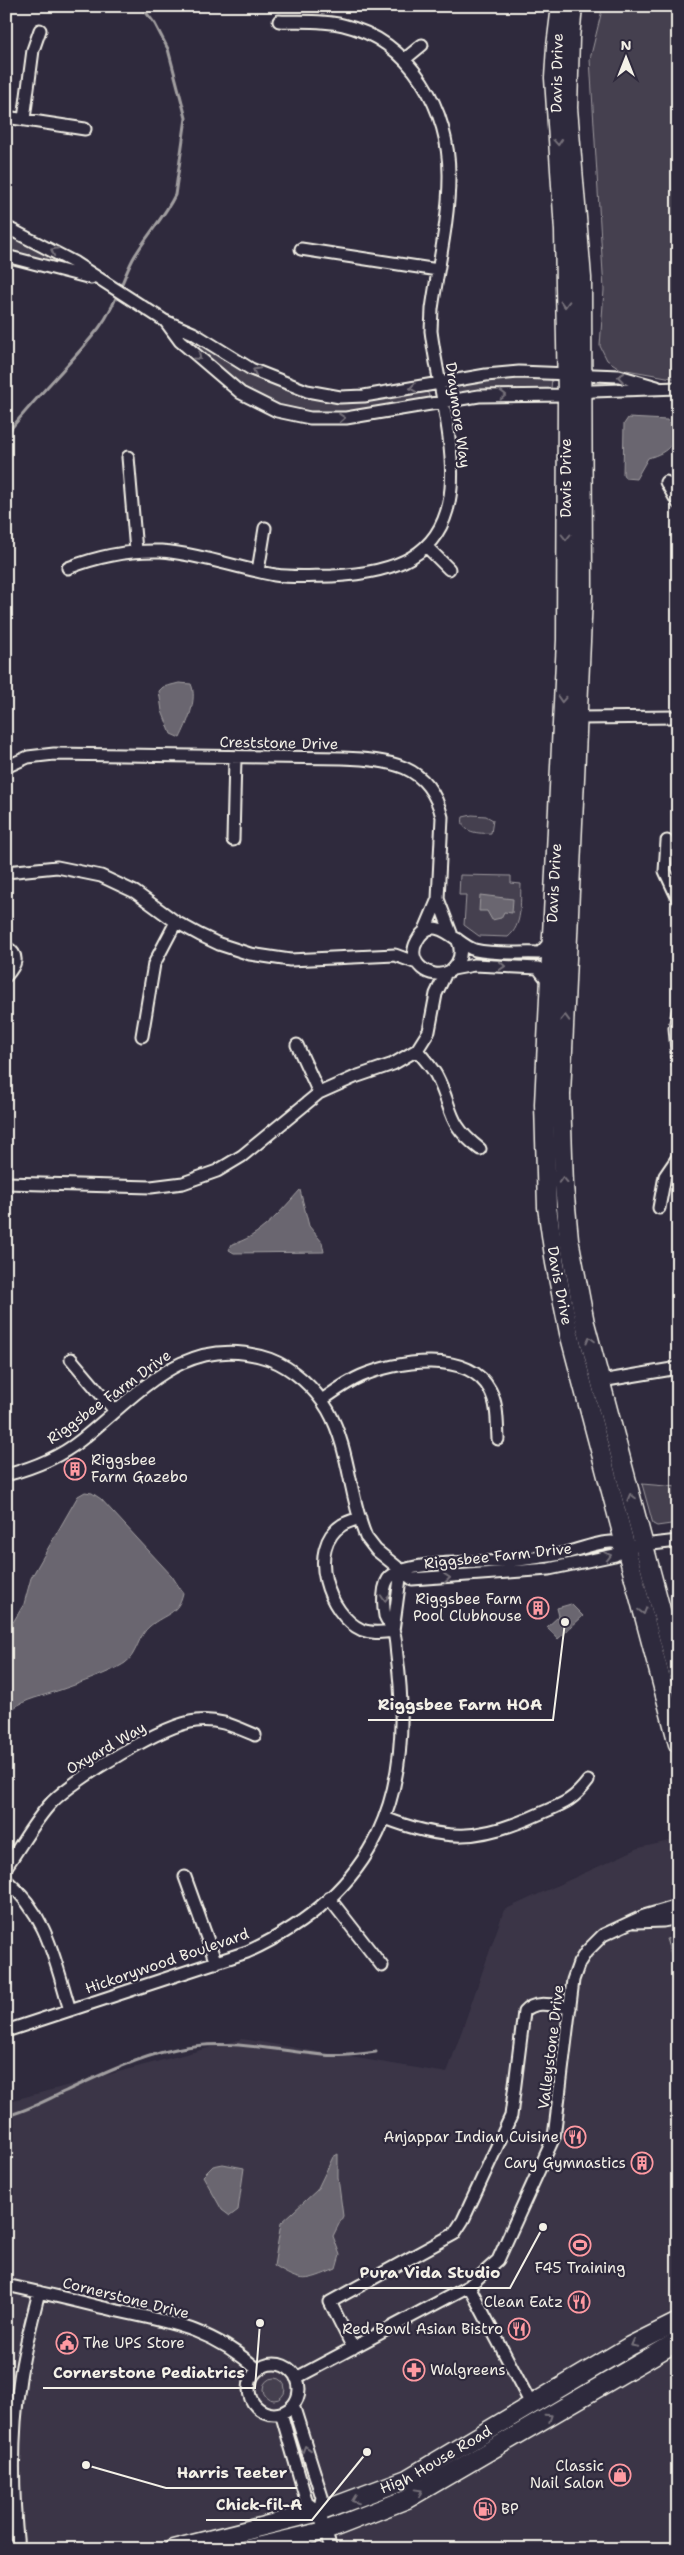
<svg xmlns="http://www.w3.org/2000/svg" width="684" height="2555" viewBox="0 0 684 2555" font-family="'Shantell Sans',sans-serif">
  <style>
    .built { fill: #3b3647 }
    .green { fill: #454050; stroke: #9c989c }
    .water { fill: #6a6670; stroke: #a19ea0 }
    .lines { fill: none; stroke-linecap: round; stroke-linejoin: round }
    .stream { stroke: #a19ea0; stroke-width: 3 }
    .street-casing { stroke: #f4f1e8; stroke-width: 15 }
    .primary-casing { stroke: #f4f1e8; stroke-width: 21 }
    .street { stroke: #2f2a3d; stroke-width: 11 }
    .primary { stroke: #2f2a3d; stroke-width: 18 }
    .oneway { stroke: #747079 }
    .labels { text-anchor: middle; stroke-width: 4.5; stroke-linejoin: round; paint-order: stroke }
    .street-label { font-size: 15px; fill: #f4f1e8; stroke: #2f2a3d }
    .poi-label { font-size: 15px; fill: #f4f1e8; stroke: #2f2a3d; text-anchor: end }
    .leader { fill: none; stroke: #f4f1e8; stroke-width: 2 }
    .callout-dot { fill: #f4f1e8; stroke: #2f2a3d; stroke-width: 2 }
    .callout-label { font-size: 16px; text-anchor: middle; font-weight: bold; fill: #f4f1e8; stroke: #2f2a3d; stroke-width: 4.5; stroke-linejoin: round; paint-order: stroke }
  </style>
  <rect width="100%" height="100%" fill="#2f2a3d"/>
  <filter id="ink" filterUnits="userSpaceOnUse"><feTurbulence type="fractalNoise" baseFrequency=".02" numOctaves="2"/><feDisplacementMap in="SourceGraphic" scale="10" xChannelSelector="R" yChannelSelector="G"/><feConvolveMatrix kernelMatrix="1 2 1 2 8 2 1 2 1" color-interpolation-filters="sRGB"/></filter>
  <g filter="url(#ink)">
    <!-- built -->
    <path class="built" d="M678,1839V2549H6V2102L242,2039L447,2073L504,1910L639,1848Z"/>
    <!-- green -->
    <path class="green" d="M603,6H678V379L621,369L607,360L600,346L604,290L590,59Z
      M6,230L95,277L6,253Z
      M188,334L307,394L426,390L429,395L427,401C362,411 306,427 244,392C225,381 201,355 183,339L184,335Z
      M496,375L552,378L551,389L546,390L485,389L456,396L450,390L451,386Z
      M472,815L486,816L493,820L491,833C480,834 459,833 463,817Z
      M460,875L511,876V883L521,884C520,903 523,925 508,937L479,936L464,925L466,895H459Z
      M642,1484L678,1487V1523L657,1526L653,1524Z
      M263 2389a11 11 0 1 1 22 0a11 11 0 1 1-22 0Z"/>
    <!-- water -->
    <path class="water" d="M628,418L667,420C681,442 669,452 648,458L636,479L625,478L623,474L624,424Z
      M179,683L191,684C198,699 187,724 180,738L171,734L162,711L159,691L163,687Z
      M480,895L513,899L512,913L504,912L501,918L492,920L487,911H479Z
      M300,1190L309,1226L322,1242L324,1252L234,1253L229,1250L232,1244C259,1238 282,1210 300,1190Z
      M85,1492L92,1493L101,1499L172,1576L183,1593C178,1615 166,1613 150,1626C138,1635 137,1655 125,1663C112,1672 70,1687 54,1692C36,1698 21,1700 6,1714V1634L24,1604L31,1578L78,1496Z
      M571,1604L583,1616L558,1639L547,1627L559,1616L557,1608Z
      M674,1938H678L677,1972L666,1939Z
      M338,2154V2178L343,2216L333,2236L340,2255L336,2269C305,2281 303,2284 274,2266L281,2223L317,2190L333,2157Z
      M223,2164L244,2168L238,2210L230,2216L222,2210L203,2176L213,2166Z"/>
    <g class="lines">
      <!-- stream -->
      <path class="stream" d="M6,435C35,397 70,365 99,328C115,307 121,282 133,259C145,237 164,218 175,195L186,118L168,49L155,24L141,6
        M6,2116C27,2111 46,2100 66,2091C100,2075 138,2057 176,2049C225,2038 274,2050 323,2055C341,2057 358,2054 376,2052"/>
      <!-- street casing -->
      <g class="street-casing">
        <path id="street" d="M405,59L422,45
          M6,117L85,129
          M24,119L33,50L40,30
          M6,227L75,263L165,321L193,333L251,369L307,391L340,397L364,396L486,375L519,372L619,376L657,387
          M301,249L438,270
          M6,256L91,278
          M166,322L180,341L241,393L277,411L310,418H346L479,396L567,395L593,391L678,388
          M128,457L136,551
          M666,482L678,503
          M427,547L449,569
          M68,568C98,556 128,550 161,551C200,554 237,568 275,575C294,578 313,576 332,576C392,573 445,558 451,488C455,441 437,379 431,331L432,309C438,266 449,221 449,177C450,110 411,41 343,25C322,20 300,22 279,21
          M258,571L265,528
          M579,718L678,717
          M6,767L28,757L54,754L342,758C389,760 429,763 442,817L438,899L424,932
          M233,840L235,758
          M667,841L665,871L678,899
          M6,872L57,867L101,876L135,892L176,922L200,935L219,944L250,954L290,960L395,955L417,963
          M438,899L451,933
          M457,939C463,951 461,962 450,971C430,982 405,962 417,941C434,909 458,946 475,950C495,955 520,952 540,953L551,941
          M6,947C21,956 15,966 6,976
          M453,969L474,965L538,968L549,982
          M678,1012L675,1028L678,1062
          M142,1036L154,964L176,922
          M297,1045L319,1093
          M417,1050C423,1058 431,1066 436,1075C454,1109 445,1122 480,1149
          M6,1183L151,1187L183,1183L217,1171L242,1156L319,1093L355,1077L393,1064L417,1050L429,1031L436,994L446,973
          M659,1208L665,1176L678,1157
          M71,1359L115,1411
          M601,1381L678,1368
          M322,1400C335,1391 347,1382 361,1376C396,1361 468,1349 490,1390C498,1405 497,1422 498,1439
          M6,1475C33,1468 60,1457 81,1440C139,1394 186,1331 269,1359C293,1368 315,1388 328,1410C350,1449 349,1497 366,1537L376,1550L412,1579L549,1569L615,1555L626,1547L678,1541
          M360,1518C354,1520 347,1522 342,1525C306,1548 328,1615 362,1630C372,1634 383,1632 393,1631
          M393,1631L401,1571
          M385,1818C446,1842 480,1841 539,1814C562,1804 572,1802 588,1781
          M6,1867C21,1846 34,1821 52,1802C76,1778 164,1724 196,1721C218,1718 236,1727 255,1735
          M185,1877L216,1963
          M6,1880C48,1916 54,1959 70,2010
          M329,1898L382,1966
          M636,1922L663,1921L678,1918
          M6,2031L247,1952C378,1892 415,1794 397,1656C396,1648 396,1637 393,1630C391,1625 387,1621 385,1616C383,1606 382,1584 390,1577C409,1560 481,1563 509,1561C527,1559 546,1557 565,1553C577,1550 601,1541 612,1542C617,1542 622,1546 626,1547
          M6,2285C38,2292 69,2299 100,2307C162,2321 209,2325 258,2370
          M469,2286L531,2404
          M353,2348L330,2302L454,2234L463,2220L511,2116L524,2012C535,1999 555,2006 570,2008
          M249 2389a25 25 0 1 1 50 0a25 25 0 1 1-50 0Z
          M296,2378L469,2286L498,2260L554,2137L573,1980L579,1963L586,1952L603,1935L644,1916L678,1906
          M293,2405L322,2497L319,2512L331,2549
          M281,2413L307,2503L319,2512
          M18,2549C12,2492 11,2435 20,2378C24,2349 32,2320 39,2292"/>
      </g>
      <!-- primary casing -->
      <g class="primary-casing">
        <g id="primary">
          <path id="s1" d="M561,6L556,46L554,78L564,231L567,395L566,640L544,1104L547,1207L555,1263L569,1333L678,1744"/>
          <path d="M573,6L570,38L568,108L582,278L583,596L561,1095L564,1186L569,1239L585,1323L678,1674"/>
          <path id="s2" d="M173,2549L319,2512L407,2479L630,2346L678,2322"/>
          <path d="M248,2549L325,2531L407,2499L678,2341"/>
        </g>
      </g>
      <!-- street -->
      <use href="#street" class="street"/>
      <!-- primary -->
      <use href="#primary" class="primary"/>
    </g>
    <!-- one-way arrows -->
    <defs><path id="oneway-chevron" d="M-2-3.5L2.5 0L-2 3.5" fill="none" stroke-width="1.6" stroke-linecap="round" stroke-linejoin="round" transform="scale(1.25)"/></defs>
    <g class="oneway">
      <use href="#oneway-chevron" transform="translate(558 142) rotate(86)"/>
      <use href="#oneway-chevron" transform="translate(54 251) rotate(-152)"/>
      <use href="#oneway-chevron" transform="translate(565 304) rotate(89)"/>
      <use href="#oneway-chevron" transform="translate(198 357) rotate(42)"/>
      <use href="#oneway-chevron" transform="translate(256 371) rotate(-153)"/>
      <use href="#oneway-chevron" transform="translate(621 377) rotate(-172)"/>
      <use href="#oneway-chevron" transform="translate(413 388) rotate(171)"/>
      <use href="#oneway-chevron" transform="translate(503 395) rotate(-1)"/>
      <use href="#oneway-chevron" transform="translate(342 418) rotate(-4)"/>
      <use href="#oneway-chevron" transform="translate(566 537) rotate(90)"/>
      <use href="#oneway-chevron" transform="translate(562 699) rotate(93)"/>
      <use href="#oneway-chevron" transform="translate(502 966) rotate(3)"/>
      <use href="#oneway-chevron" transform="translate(565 1018) rotate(-88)"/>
      <use href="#oneway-chevron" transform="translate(563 1180) rotate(-93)"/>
      <use href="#oneway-chevron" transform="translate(590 1340) rotate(-105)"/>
      <use href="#oneway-chevron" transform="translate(631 1497) rotate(-105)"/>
      <use href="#oneway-chevron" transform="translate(608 1556) rotate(-15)"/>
      <use href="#oneway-chevron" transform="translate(447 1578) rotate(-5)"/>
      <use href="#oneway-chevron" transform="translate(385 1598) rotate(93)"/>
      <use href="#oneway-chevron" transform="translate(643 1611) rotate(75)"/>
      <use href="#oneway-chevron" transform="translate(634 2344) rotate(152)"/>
      <use href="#oneway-chevron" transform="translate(549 2417) rotate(-33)"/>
      <use href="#oneway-chevron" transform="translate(306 2449) rotate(-107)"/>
      <use href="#oneway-chevron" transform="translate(419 2492) rotate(-29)"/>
      <use href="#oneway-chevron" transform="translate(355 2500) rotate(159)"/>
    </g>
  </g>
  <!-- icons -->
  <defs>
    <g id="building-ring" transform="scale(1.125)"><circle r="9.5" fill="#2f2a3d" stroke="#ff9aa2" stroke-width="1.5"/><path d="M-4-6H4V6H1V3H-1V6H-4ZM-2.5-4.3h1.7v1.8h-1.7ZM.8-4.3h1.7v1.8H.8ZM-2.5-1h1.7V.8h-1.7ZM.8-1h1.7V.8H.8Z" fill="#ff9aa2"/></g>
    <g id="restaurant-ring" transform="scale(1.125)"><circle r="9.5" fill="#2f2a3d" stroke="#ff9aa2" stroke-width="1.5"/><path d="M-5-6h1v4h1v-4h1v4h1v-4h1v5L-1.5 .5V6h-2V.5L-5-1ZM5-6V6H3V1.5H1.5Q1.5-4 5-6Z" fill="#ff9aa2"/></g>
    <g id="stadium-ring" transform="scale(1.125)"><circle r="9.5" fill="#2f2a3d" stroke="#ff9aa2" stroke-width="1.5"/><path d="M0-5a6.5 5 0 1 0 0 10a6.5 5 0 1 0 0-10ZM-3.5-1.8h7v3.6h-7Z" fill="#ff9aa2"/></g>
    <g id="civic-ring" transform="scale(1.125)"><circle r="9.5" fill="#2f2a3d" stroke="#ff9aa2" stroke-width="1.5"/><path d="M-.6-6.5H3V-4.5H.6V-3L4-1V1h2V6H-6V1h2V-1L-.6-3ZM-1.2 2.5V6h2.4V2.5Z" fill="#ff9aa2"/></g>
    <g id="pharmacy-ring" transform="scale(1.125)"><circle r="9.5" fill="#2f2a3d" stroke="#ff9aa2" stroke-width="1.5"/><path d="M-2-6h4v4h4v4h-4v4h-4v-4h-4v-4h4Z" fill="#ff9aa2"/></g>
    <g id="shop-ring" transform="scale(1.125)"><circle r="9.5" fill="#2f2a3d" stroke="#ff9aa2" stroke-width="1.5"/><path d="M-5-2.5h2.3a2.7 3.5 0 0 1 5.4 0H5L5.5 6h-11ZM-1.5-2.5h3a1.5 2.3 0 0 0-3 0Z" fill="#ff9aa2"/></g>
    <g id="fuel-ring" transform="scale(1.125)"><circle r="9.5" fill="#2f2a3d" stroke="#ff9aa2" stroke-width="1.5"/><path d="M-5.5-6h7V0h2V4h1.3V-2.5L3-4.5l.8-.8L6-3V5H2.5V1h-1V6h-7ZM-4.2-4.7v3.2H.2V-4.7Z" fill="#ff9aa2"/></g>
  </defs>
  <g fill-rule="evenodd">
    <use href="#building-ring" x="75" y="1469"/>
    <use href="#building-ring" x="538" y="1608"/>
    <use href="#restaurant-ring" x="575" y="2137"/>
    <use href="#building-ring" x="642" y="2163"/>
    <use href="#stadium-ring" x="580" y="2245"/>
    <use href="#restaurant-ring" x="579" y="2302"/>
    <use href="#restaurant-ring" x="519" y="2329"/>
    <use href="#civic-ring" x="67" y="2343"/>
    <use href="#pharmacy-ring" x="414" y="2370"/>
    <use href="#shop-ring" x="620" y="2475"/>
    <use href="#fuel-ring" x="485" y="2509"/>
  </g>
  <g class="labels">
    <!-- street labels -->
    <g class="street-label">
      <text transform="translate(557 73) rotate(-89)" y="5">Davis Drive</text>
      <text transform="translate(458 415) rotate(82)" y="5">Draymore Way</text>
      <text transform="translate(566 478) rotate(-90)" y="5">Davis Drive</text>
      <text transform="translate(279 743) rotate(1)" y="5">Creststone Drive</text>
      <text transform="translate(554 883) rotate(-87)" y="5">Davis Drive</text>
      <text dy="5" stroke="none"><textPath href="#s1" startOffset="1282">Davis Drive</textPath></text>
      <text transform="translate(109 1397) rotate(-36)" y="5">Riggsbee Farm Drive</text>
      <text transform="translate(498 1556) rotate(-6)" y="5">Riggsbee Farm Drive</text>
      <text transform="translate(106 1748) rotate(-30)" y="5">Oxyard Way</text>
      <text transform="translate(167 1961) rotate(-19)" y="5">Hickorywood Boulevard</text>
      <text transform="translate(551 2047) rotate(-83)" y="5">Valleystone Drive</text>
      <text transform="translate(126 2298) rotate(14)" y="5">Cornerstone Drive</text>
      <text dy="5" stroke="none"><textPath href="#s2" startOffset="279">High House Road</textPath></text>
    </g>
    <!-- poi labels -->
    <g class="poi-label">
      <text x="91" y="1465" text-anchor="start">Riggsbee<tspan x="91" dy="17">Farm Gazebo</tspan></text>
      <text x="522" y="1604">Riggsbee Farm<tspan x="522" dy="17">Pool Clubhouse</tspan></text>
      <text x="559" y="2142">Anjappar Indian Cuisine</text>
      <text x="626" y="2168">Cary Gymnastics</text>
      <text x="580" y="2273" text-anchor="middle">F45 Training</text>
      <text x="563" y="2307">Clean Eatz</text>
      <text x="503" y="2334">Red Bowl Asian Bistro</text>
      <text x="83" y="2348" text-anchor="start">The UPS Store</text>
      <text x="430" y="2375" text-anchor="start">Walgreens</text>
      <text x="604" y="2471">Classic<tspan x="604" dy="17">Nail Salon</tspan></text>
      <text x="501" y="2514" text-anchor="start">BP</text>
    </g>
  </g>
  <!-- callouts -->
  <path class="leader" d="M565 1622L553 1720H368M543 2227L510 2288H349M260 2323L255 2388H43M86 2465L166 2488H297M367 2452L312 2520H206"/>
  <g class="callout-dot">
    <circle cx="565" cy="1622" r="5"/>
    <circle cx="543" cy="2227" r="5"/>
    <circle cx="260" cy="2323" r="5"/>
    <circle cx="86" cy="2465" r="5"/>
    <circle cx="367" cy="2452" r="5"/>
  </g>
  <g class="callout-label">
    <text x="460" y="1710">Riggsbee Farm HOA</text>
    <text x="430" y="2278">Pura Vida Studio</text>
    <text x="149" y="2378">Cornerstone Pediatrics</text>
    <text x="232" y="2478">Harris Teeter</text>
    <text x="259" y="2510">Chick-fil-A</text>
  </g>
  <!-- margin -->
  <rect width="684" height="2555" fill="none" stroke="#2f2a3d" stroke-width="25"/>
  <rect x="12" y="12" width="659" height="2530" fill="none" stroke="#f4f1e8" stroke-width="2" filter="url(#ink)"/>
  <!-- north arrow -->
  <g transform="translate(626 58)" stroke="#2f2a3d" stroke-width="4" paint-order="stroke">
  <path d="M0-4L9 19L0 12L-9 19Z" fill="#f4f1e8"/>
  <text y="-8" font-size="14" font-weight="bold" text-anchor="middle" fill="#f4f1e8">N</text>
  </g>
</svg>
